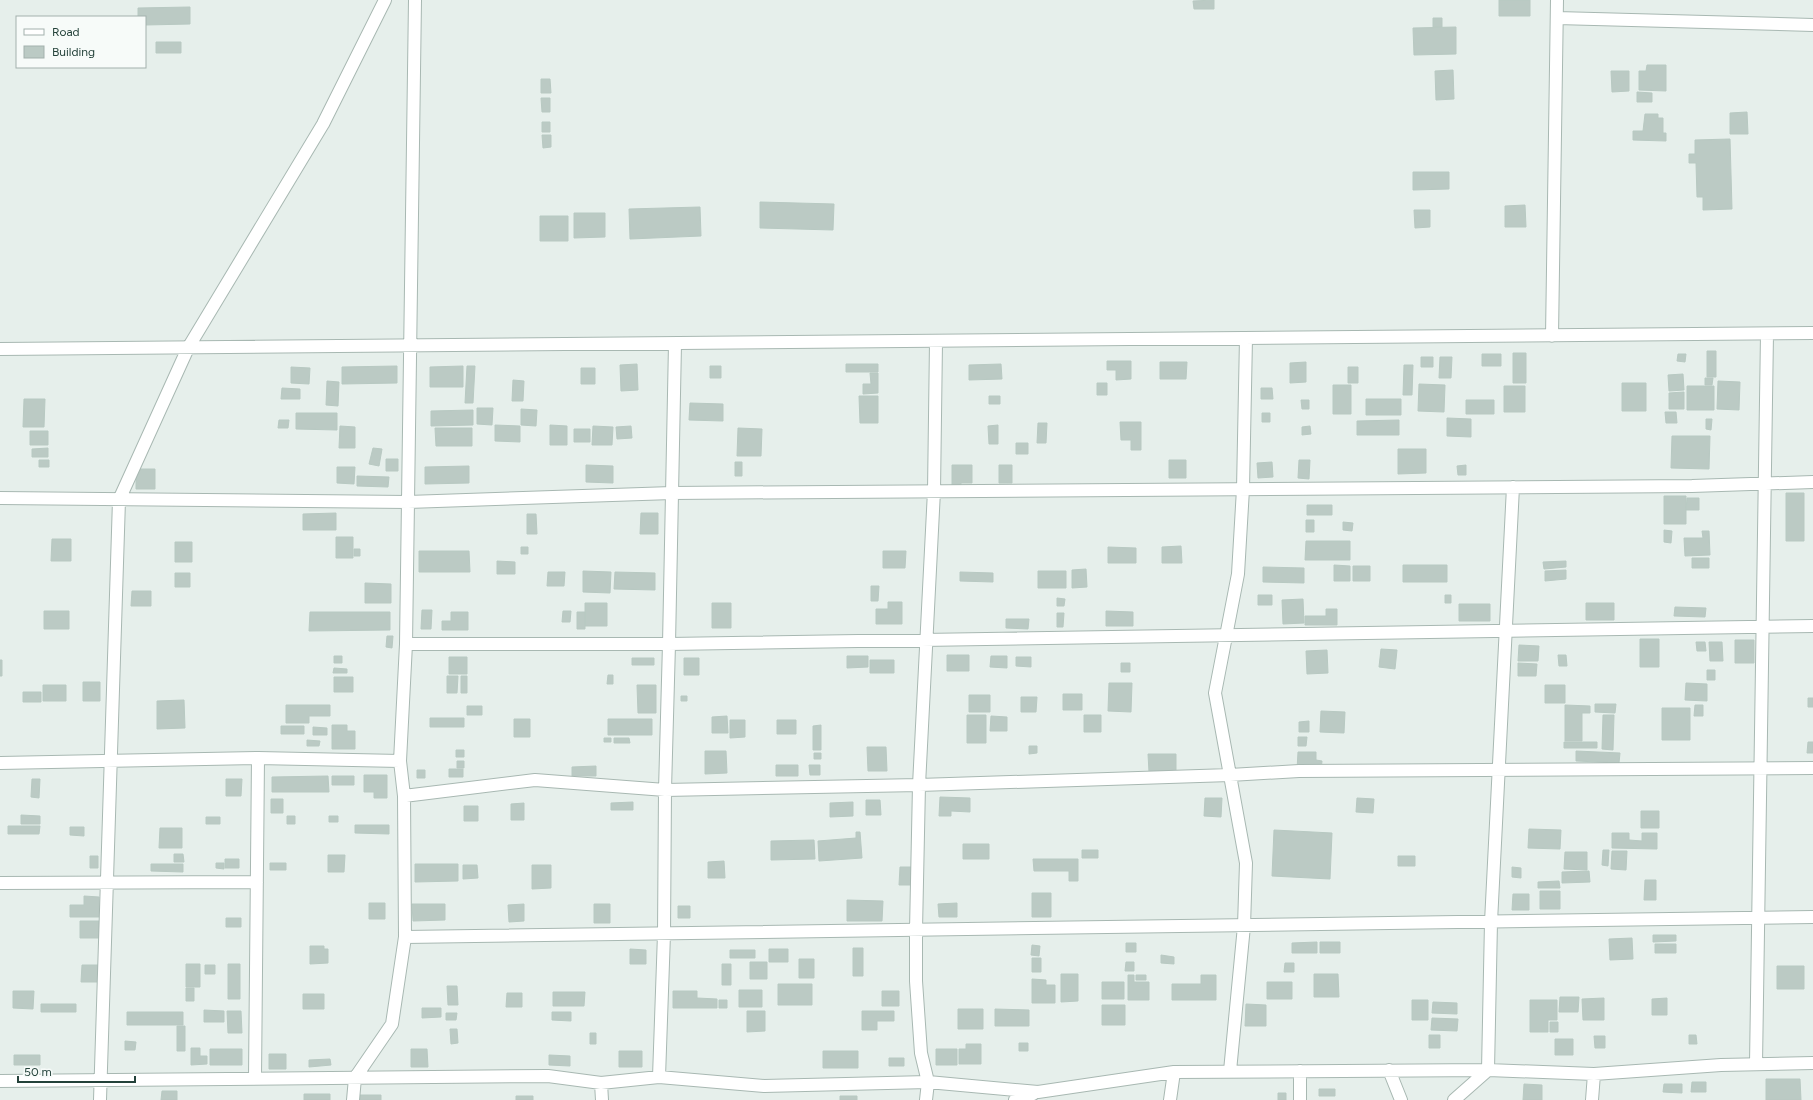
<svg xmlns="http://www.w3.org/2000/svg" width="1813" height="1100" viewBox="0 0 1813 1100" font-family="Figtree,sans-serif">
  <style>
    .building { fill: #bbcac4; stroke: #b8c9c2 }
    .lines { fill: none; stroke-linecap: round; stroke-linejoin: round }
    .street-casing { stroke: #a8b8b2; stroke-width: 14 }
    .street { stroke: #fff; stroke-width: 12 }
  </style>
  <rect width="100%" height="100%" fill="#e6efeb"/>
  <!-- building -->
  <path class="building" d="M1214,0V9H1194L1193,1Z
    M1499,0H1530V16H1499Z
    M190,7V24L145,25V17H138V8Z
    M1433,18H1442V27H1433Z
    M1456,27V54L1414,55L1413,28Z
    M156,42H181V53H156Z
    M1647,65H1666V91L1639,90V71H1646Z
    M1453,70L1454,99L1436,100L1435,71Z
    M1611,71H1629V91L1612,92Z
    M541,79H550L551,93H541Z
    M1637,92L1652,93V102H1637Z
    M541,98H550V112H542Z
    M1747,112L1748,134H1730V113Z
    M1645,114H1658V118H1663V133H1666V141L1633,140V131H1643Z
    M542,122H550V132H542Z
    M542,135H551V147L543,148Z
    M1730,139L1732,209L1703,210V197H1697L1696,163H1689V154H1695V140Z
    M1413,172H1449V189L1413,190Z
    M760,202L834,204L833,230L760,228Z
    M1525,205L1526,227H1505V206Z
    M700,207L701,236L630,239L629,209Z
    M1414,210H1430V227L1415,228Z
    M574,213H605V237L574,238Z
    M540,216H568V241H540Z
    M1707,351H1716V377H1707Z
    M1513,353H1526V383H1513Z
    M1482,354H1501V366H1482Z
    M1678,354H1686L1685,362L1677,361Z
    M1421,357H1433V367H1421Z
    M1440,357H1452L1451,378H1439Z
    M1107,361H1131V379L1116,380V370H1107Z
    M1160,362H1187L1186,379H1160Z
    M1306,362V382L1290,383V363Z
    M637,364L638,390L621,391L620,365Z
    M846,364H878V372H846Z
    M1001,364L1002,379L969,380V365Z
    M1404,365H1413L1412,395H1403Z
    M397,366V383L342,384V367Z
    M463,366V387H430V367Z
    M467,366H475L473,403H465Z
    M710,366H721V378H710Z
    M291,367L310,368L309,384L291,383Z
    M1348,367H1358V383H1348Z
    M581,368H595V384H581Z
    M870,373H878V393L863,394V384H871Z
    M1683,374L1684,390L1669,391L1668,375Z
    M1705,378H1713L1712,385H1705Z
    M513,380L524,381L523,401H512Z
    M327,381L339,382L338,406L326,405Z
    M1718,381L1740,382L1739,410L1717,409Z
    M1097,383H1107V395H1097Z
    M1622,383H1646V411H1622Z
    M1419,384L1445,385L1444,412L1418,411Z
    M1333,385H1351V414H1333Z
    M1504,386H1525V412H1504Z
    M1687,386H1714V410H1687Z
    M282,388L300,389V399H281Z
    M1261,388H1272L1273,399H1261Z
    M1684,392V409H1669V393Z
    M859,396H878V423H860Z
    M989,396H1000V404H989Z
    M24,399H45L44,427H23Z
    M1366,399H1401V415H1366Z
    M1301,400H1309V409H1302Z
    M1466,400H1494V414H1466Z
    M690,403L723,404V421L689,420Z
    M477,408H493L492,425L477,424Z
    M521,409L537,410L536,426L521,425Z
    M473,410V425L431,426V411Z
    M1665,412H1676L1677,423H1666Z
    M296,413H337V430L296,429Z
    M1262,413H1270V422H1262Z
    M1447,418L1471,419V437L1447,436Z
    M1706,419H1712L1711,430L1706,429Z
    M279,420H289L288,428H278Z
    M1399,420V435H1357V421Z
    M1120,422H1141V450H1131V440H1121Z
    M1038,423H1047L1046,443H1037Z
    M495,425L520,426V442L495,441Z
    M550,425L567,426V445H550Z
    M998,425V444H989L988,426Z
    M340,426L355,427V448H339Z
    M593,426L613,427L612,445H592Z
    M631,426L632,438L617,439L616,427Z
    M1310,426L1311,434L1302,435V427Z
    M435,428H472V446H436Z
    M738,428L762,429L761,456H737Z
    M574,429H590V442H574Z
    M30,431H48V445H30Z
    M1672,436H1710L1709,469L1671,468Z
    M1016,443H1028V454H1016Z
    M48,448V457H32V449Z
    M373,448L382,449L379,466L369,464Z
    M1398,449H1426V473L1398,474Z
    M386,459H398V471H386Z
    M39,460H49V467H39Z
    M1169,460H1186V478H1169Z
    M1299,460H1310L1309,479L1298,478Z
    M735,462H742V476H735Z
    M1272,462L1273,477L1258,478L1257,463Z
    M586,465L613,466V483L586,482Z
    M952,465H972V483H961V488H952Z
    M999,465H1012V483H999Z
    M1466,465V475H1458L1457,466Z
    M469,466V483L425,484V467Z
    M337,467H355L354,484L337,483Z
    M136,469H155V489H136Z
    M357,476L389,477L388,487L357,486Z
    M1786,493H1804V541H1786Z
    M1664,496H1686V524H1664Z
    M1687,498H1699V510H1686Z
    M1307,505H1332V515H1307Z
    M336,513V530H303V514Z
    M641,513H658V534H640Z
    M527,514H536L537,534H527Z
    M1306,520H1314V532H1306Z
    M1343,522L1353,523L1352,531L1343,530Z
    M1664,530L1672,531L1671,543L1664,542Z
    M1702,531H1709L1710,555L1685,556L1684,538H1703Z
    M336,537H353V558H336Z
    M52,539H71V561H51Z
    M1306,541H1350V560H1305Z
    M175,542H192V562H175Z
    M1181,546L1182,563H1162V547Z
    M521,547H528V554H521Z
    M1108,547L1136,548V563H1108Z
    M354,549H360V556H354Z
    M419,551H469L470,572H419Z
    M883,551H906L905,568H883Z
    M1692,558H1709V568H1692Z
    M497,561L515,562V574H497Z
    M1566,561V567L1544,569L1543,562Z
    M1334,565L1350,566V581H1334Z
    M1403,565H1447V582H1403Z
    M1353,566H1370V581H1353Z
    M1263,567L1304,568V583L1263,582Z
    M1086,569L1087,587L1072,588V570Z
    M1566,570V579L1545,581V571Z
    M583,571L611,572L610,593L583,592Z
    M1038,571H1066V588H1038Z
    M548,572H565L564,586H547Z
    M615,572L655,573V590L614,589Z
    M960,572L993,573V582L960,581Z
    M175,573H190V587H175Z
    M365,583L391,584V603H365Z
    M871,586H879L878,601H871Z
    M132,591H151V606H131Z
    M1258,595H1272V605H1258Z
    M1445,595H1451V603H1445Z
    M1057,598L1065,599L1064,606H1057Z
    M1303,599L1304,623L1283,624L1282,600Z
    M888,602H902V624H876V609H888Z
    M585,603H607V626H585Z
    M712,603H731V628H712Z
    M1586,603H1614V620H1586Z
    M1459,604H1490V621H1459Z
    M1675,607L1706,608L1705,617L1674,616Z
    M1326,609H1337V625H1305V616H1326Z
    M422,610H432L431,629H421Z
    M44,611H69V629H44Z
    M563,611H571L570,622H562Z
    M1106,611L1133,612V626H1106Z
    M310,612H390V630L309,631Z
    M451,612H468V630H442V621H451Z
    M577,612H585V629H577Z
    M1057,613H1064L1063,627H1057Z
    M1006,619H1029L1028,629L1006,628Z
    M387,636H393L392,648L386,647Z
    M1640,639H1659V667H1640Z
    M1735,640H1754V663H1735Z
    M1696,642H1705L1706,651H1697Z
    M1709,642H1722L1723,661H1710Z
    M1519,645L1539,646L1538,661H1518Z
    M1381,649L1397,650L1395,669L1379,667Z
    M1327,650L1328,673L1307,674L1306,651Z
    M947,655H969V671H947Z
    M1558,655H1566L1567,666H1559Z
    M334,656H342V663H334Z
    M847,656H868V667L847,668Z
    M991,656H1007V668L990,667Z
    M449,657H467V674H449Z
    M1016,657H1031V667L1016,666Z
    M632,658H654V665H632Z
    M684,658H699V675H684Z
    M0,660H2V676H0Z
    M870,660H894V673H870Z
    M1121,663H1130V672H1121Z
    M1518,663L1537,664L1536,676H1518Z
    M334,668L347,669V673H333Z
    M1707,670H1715V680H1707Z
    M608,675H613V684H607Z
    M447,676H458L457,693H447Z
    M461,676H467V693H461Z
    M334,677H353V692H334Z
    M83,682H100V701H83Z
    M1109,683H1132L1131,712L1108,711Z
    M1686,683L1707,684V701L1685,700Z
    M43,685H66V701H43Z
    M637,685H656V713H638Z
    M1545,685H1565V703H1545Z
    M23,692H41V702H23Z
    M1063,694H1082V710H1063Z
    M969,695H990V712H969Z
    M681,696H687V701H681Z
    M1021,697H1037L1036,712H1021Z
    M1808,698H1813V707H1808Z
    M184,700L185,728L157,729V701Z
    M1595,704H1616L1615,713L1595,712Z
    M286,705H330V716H309V723H286Z
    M1565,705L1590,706V713H1582V741H1565Z
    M1695,705H1703V716H1694Z
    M467,706H482V715H467Z
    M1662,708H1690V740H1662Z
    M1321,711L1345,712L1344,733L1320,732Z
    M967,715H986V743H967Z
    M1084,715H1101V732H1084Z
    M1603,715H1614L1613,750L1602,749Z
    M727,716L728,733H712V717Z
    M991,716L1007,717V731H990Z
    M430,718H464V727H430Z
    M514,719H530V737H514Z
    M608,719H652V735H608Z
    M730,720H745V737L730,738Z
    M777,720H796V734H777Z
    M1309,721V732H1299V722Z
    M332,725H347V731H355V749H332Z
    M821,725V750H813V726Z
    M281,726H304V734H281Z
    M313,727L327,728V735H313Z
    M1298,737H1307L1306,746H1298Z
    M604,738H611V742H604Z
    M614,738H629L630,743H614Z
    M307,740L320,741L319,746H307Z
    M1564,742H1597V748H1564Z
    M1808,742H1813V753H1807Z
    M1029,746H1037V753L1029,754Z
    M867,747H886L887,771H868Z
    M456,750H464V757H456Z
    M705,751H726L727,773L705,774Z
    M1576,751L1620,753L1619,763L1576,761Z
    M1298,752H1316V760L1322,761L1321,771L1297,770Z
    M814,753H821V759H814Z
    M1148,754H1176V772H1149Z
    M457,761H464V768H457Z
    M776,765H798V776H776Z
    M809,765H820V775H810Z
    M596,766V776H572V767Z
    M449,769H463V777H449Z
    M417,770H425V778H417Z
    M364,775H387V798H374V792H364Z
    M328,776L329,792H272V777Z
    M332,776H354V785H332Z
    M32,779H40L39,798L31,797Z
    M226,779H242L241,796H226Z
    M940,797L970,798V812L951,811V816H939Z
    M1205,798H1222L1221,817L1204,816Z
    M1357,798L1374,799L1373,813L1356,812Z
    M271,799H283V813H271Z
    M866,800H880L881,815H866Z
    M633,802V810H611V803Z
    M853,802V816L830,817V803Z
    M524,803V820H511V804Z
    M464,806H478V821H464Z
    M1641,811H1659V828H1641Z
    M21,815L40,816V824H21Z
    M287,816H295V824H287Z
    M329,816H338V822H329Z
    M206,817H220V824H206Z
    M355,825H389V834L355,833Z
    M8,826H40L39,834H8Z
    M70,827H84V836L70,835Z
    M160,828H182V848H159Z
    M1529,829L1561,830L1560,849L1528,848Z
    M1274,830L1332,833L1330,879L1272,876Z
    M856,832H860L862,858L819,861L818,841L856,838Z
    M1612,833H1629V840L1642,841V833H1657V849L1612,848Z
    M814,840L815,859L771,860V841Z
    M963,844H989V859H963Z
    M1082,850H1098V858H1082Z
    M1603,850H1609L1608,866L1602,865Z
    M1612,851H1627L1626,870L1611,869Z
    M1565,852H1587V870L1564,869Z
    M174,854H183L184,862H174Z
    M328,855H345L344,872H328Z
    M90,856H98V868H90Z
    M1398,856H1415V866H1398Z
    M225,859H239V868H225Z
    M1033,859H1078V881H1069V871H1034Z
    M724,861L725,878H708V862Z
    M216,863H224V869L216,868Z
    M270,863H286V870H270Z
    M151,864H183V872L151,871Z
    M415,864H458V881L415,882Z
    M463,865H477L478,878L463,879Z
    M532,865H551V888L532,889Z
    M900,867H912V885H899Z
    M1512,867L1521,868V878L1512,877Z
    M1589,871L1590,882L1562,883V872Z
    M1645,880H1656V900H1644Z
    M1559,881L1560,888H1538V882Z
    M1540,891H1560V909H1540Z
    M1032,893H1051V917H1032Z
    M1513,894H1529V910H1512Z
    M84,896L99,897V917H70V905H84Z
    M847,900L883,901L882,921H847Z
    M369,903H385V919H369Z
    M957,903V917H939L938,904Z
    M412,904H445V920L413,921Z
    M524,904V921L509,922L508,905Z
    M594,904H610V923H594Z
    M678,906H690V918H678Z
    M226,918H241V927H226Z
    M80,921H99V938H80Z
    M1653,935H1676V941L1653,942Z
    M1632,938L1633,959L1610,960L1609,939Z
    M1317,942V953H1292V943Z
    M1320,942H1340V953H1320Z
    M1126,943H1136V952H1126Z
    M1655,944H1676V953H1655Z
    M1032,945L1040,946L1039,956L1031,955Z
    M310,946H324V949H328V963L310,964Z
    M853,948H863V976H853Z
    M630,949L646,950V964H630Z
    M769,949H788V962H769Z
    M730,950H755V958H730Z
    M1161,955L1174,957V964L1161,963Z
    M1032,958H1041V972H1032Z
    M799,959H814V978H799Z
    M750,962H767V979H750Z
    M1126,962H1134V971H1125Z
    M1285,963H1294V972H1284Z
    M186,964H200V987H186Z
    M228,964H240V999H228Z
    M722,964H731V985H722Z
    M82,965H98V982H81Z
    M205,965H215V974H205Z
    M1777,966H1804V989H1777Z
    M1061,974H1078V1001L1061,1002Z
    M1314,974H1338L1339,997H1314Z
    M1128,975H1134V982H1149V1000H1128Z
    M1136,975H1146V980H1136Z
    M1201,975H1216V1000H1172V984H1201Z
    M1032,979L1046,980V985H1055V1003H1032Z
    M1102,982H1124V999H1102Z
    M1267,982H1292V999H1267Z
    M778,984H812V1005H778Z
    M447,986H457L458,1005H448Z
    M186,988H194V1001H186Z
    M739,990H762V1007H739Z
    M13,991H34L33,1009L13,1008Z
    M673,991H697V998L717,999V1008H673Z
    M882,991H899V1006H882Z
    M553,992H585L584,1006H553Z
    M507,993H522V1007H506Z
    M303,994H324V1009H303Z
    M1560,997H1579L1578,1012H1559Z
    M1604,998V1020H1583L1582,999Z
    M1667,998V1015H1652V999Z
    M719,1000H727V1008H719Z
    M1412,1000H1428V1020H1412Z
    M1530,1000H1557V1020H1548V1032H1530Z
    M1433,1002L1457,1003V1014L1432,1013Z
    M41,1004H76V1012H41Z
    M1246,1004L1266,1005V1026H1245Z
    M1102,1005H1125V1025H1102Z
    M422,1008H441V1017L422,1018Z
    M958,1009H983V1029H958Z
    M995,1009L1029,1010V1026H995Z
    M204,1010L224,1011V1022H204Z
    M227,1011H241L242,1033H228Z
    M747,1011H765V1031L747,1032Z
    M862,1011H894V1021H877V1030H862Z
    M127,1012H183V1025H127Z
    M552,1012H571V1021L552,1020Z
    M446,1013H457L456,1020H446Z
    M1432,1018L1458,1019L1457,1031L1431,1030Z
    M1550,1022H1558V1032H1550Z
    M177,1026H185V1051H177Z
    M450,1029H457L458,1043L451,1044Z
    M590,1033H596V1044H590Z
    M1429,1035H1440V1048H1429Z
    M1689,1035H1696L1697,1044H1689Z
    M1594,1036H1605V1048H1595Z
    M1555,1039H1573V1055H1555Z
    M125,1041L136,1042L135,1050H125Z
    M1019,1043H1028V1051H1019Z
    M966,1044H981V1064H959V1049H966Z
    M191,1048H200V1056H207V1064L191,1065Z
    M210,1049H242V1065H210Z
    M411,1049H427L428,1067H411Z
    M936,1049H957V1065H936Z
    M619,1051H642V1067H619Z
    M823,1051H858V1068H823Z
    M269,1054H286V1069H269Z
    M14,1055H40V1065H14Z
    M549,1055L570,1056V1066L549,1065Z
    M889,1058H904V1066H889Z
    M330,1059L331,1065L309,1067V1060Z
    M1766,1079H1800L1801,1100H1766Z
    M1692,1082H1706V1092H1691Z
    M1524,1084L1542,1085V1100H1523Z
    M1664,1084H1682V1093L1663,1092Z
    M1319,1089H1335V1096H1319Z
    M162,1091H177V1100H161Z
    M1278,1093H1286V1100H1278Z
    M304,1094H330V1100H304Z
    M360,1095H381V1100H360Z
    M516,1096H533V1100H516Z
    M840,1096H857V1100H840Z"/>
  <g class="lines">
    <!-- street casing -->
    <g class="street-casing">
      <path id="street" d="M1557,18L1813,25
        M1552,336L1557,0
        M0,349L1813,333
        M0,498L408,502L672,493L1692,486L1813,482
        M406,644H669L1813,626
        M0,763L258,758L400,761
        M404,796L535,780L665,790L919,785L1230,775L1299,771L1813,768
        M0,883L257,882
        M405,937L1813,917
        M1756,1064L1767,334
        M1389,1070L1401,1100
        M1230,1071L1244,926L1246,863L1215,693L1238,574L1243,489L1246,338
        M1300,1071V1100
        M659,1077L664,934L665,790L669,644L675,344
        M255,1078L258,758
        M0,1081L548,1076L601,1083L659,1077L764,1086L928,1082L1038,1092L1174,1072L1488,1070L1594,1074L1721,1065L1813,1063
        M601,1083L602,1100
        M100,1100L119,500L188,348L323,124L385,0
        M353,1100L355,1078L392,1024L405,937L404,796L400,761L406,644L415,0
        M926,1100L928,1082L921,1053L916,981V930L919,785L934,491L936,342
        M1015,1100L1033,1094
        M1170,1100L1174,1072
        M1454,1100L1488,1070L1491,922L1513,487
        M1592,1100L1594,1074"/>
    </g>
    <!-- street -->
    <use href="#street" class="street"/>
  </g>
  <!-- legend -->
  <rect x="16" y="16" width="130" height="52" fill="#f7fbf9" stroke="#a3b1ad"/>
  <rect x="24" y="29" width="20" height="6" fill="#ffffff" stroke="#a3b1ad"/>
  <text x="52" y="36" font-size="12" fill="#24423a">Road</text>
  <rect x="24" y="46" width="20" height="12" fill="#bbcac4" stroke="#a3b1ad"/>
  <text x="52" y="56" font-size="12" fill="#24423a">Building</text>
  <!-- scale -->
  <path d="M18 1076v6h117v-6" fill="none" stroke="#24423a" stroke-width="2"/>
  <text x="24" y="1076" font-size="12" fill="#24423a" stroke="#f7fbf9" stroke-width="3" paint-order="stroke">50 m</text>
</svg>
